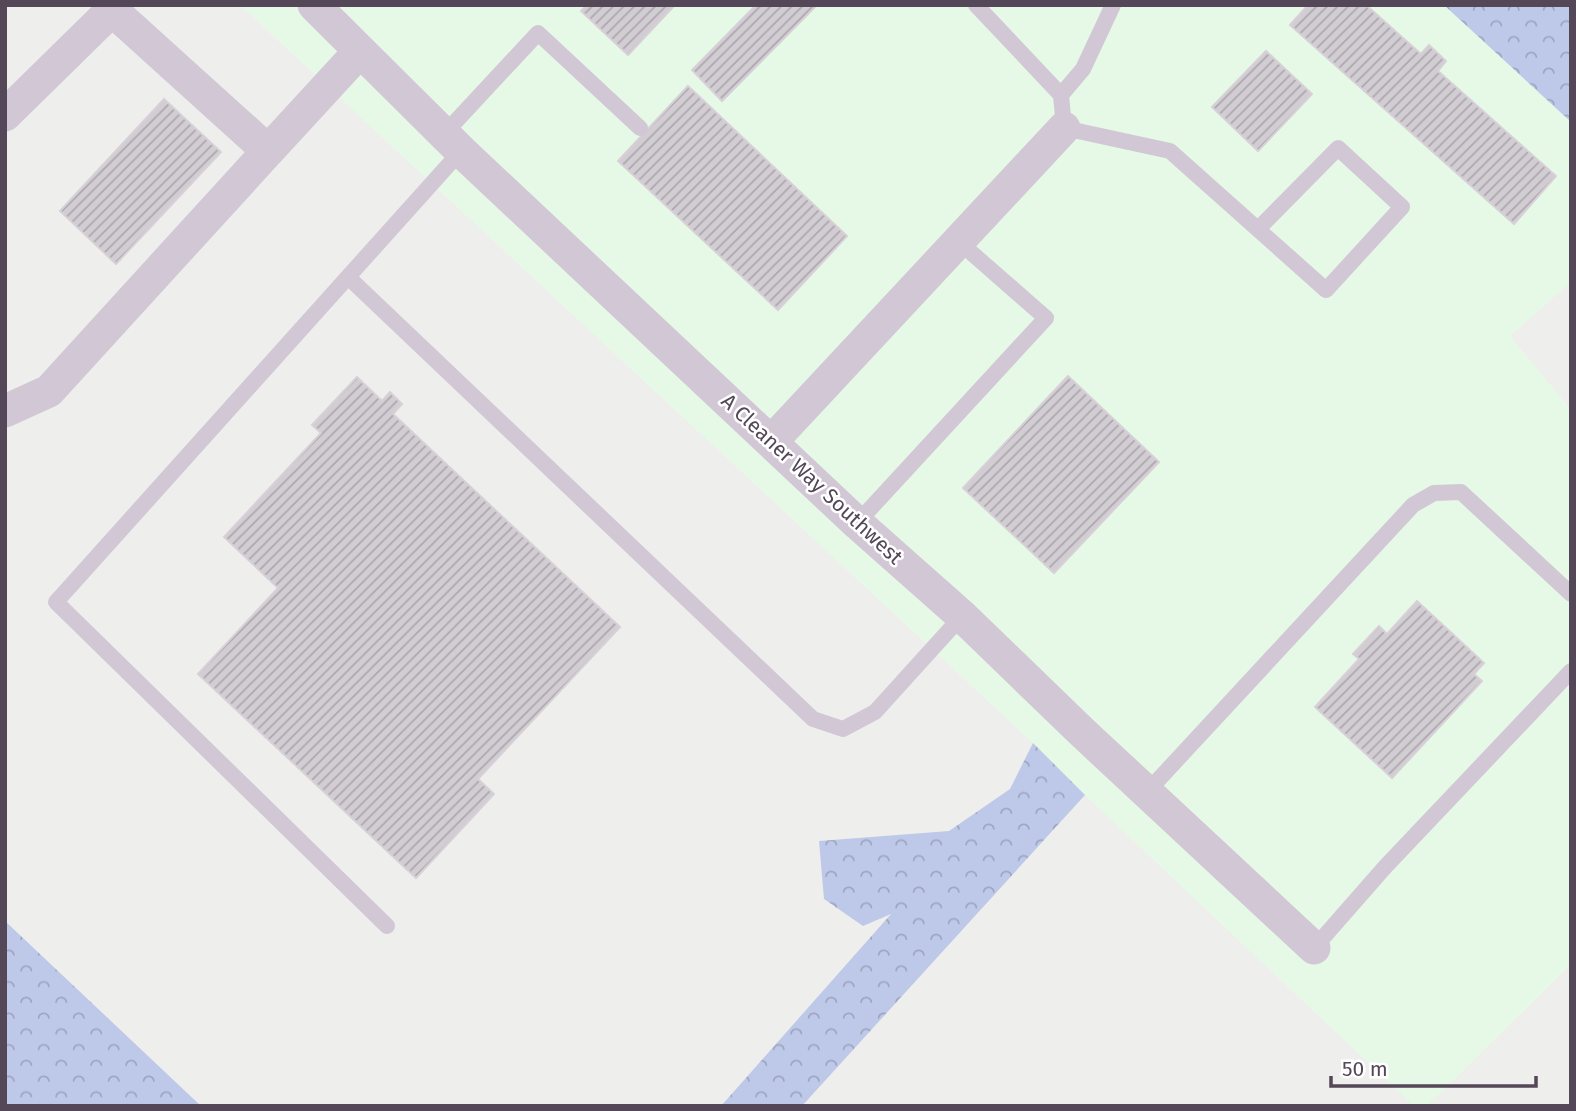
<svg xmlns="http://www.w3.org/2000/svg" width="1576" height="1111" viewBox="0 0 1576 1111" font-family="'Fira Sans',sans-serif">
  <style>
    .commercial { fill: #e6f9e7 }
    .forest { fill: url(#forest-crowns) }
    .building { fill: url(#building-hatch); stroke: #d7d1d7; stroke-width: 2 }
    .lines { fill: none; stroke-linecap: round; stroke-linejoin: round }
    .service { stroke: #d2c7d5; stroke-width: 16 }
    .minor { stroke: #d2c7d5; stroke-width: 33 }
    .labels { text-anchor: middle; stroke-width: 5; stroke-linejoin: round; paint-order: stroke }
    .street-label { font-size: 21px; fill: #544757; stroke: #fff }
  </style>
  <defs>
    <pattern id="forest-crowns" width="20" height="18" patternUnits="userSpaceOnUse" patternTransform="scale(1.75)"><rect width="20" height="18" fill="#bec9e9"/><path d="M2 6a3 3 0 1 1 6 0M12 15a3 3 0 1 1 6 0" fill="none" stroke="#9da5c0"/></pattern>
    <pattern id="building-hatch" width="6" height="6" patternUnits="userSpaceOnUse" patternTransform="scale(1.75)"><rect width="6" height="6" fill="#d2ccd3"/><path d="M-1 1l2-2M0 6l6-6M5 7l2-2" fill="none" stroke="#ada7ae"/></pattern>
  </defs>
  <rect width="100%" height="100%" fill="#eeefec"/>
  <!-- commercial -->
  <path class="commercial" d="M240,5H1444L1571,122V282L1510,336L1571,410V964L1427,1106H1414L1085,795L1033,743Z"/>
  <!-- forest -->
  <path class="forest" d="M1444,5H1571V122Z
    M1033,743L1085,795L802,1106H721L891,914L863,926L824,899L819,841L949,831L1010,789Z
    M5,921L201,1106H5Z"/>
  <!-- building -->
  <path class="building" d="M587,5H675L628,55L581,11Z
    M756,5H817L722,101L692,70Z
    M1308,5H1366L1421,54L1429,45L1446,61L1438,71L1556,176L1514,224L1290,25Z
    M1266,51L1312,94L1258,151L1212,107Z
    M688,86L847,236L778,310L618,161Z
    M164,99L221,152L116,264L60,211Z
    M1068,376L1159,462L1054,573L963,488Z
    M357,377L382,401L390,392L402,404L393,414L620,627L478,779L494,794L416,878L198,674L278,588L224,537L321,433L312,425Z
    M1417,601L1484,663L1474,674L1482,681L1392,778L1315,707L1359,659L1353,654L1379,626L1387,634Z"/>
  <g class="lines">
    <!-- service -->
    <path class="service" d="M976,5L1061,95L1064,128L1170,151L1326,290L1402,207L1338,148L1258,229
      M1061,95L1083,69L1113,5
      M444,134L538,33L640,128
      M348,277L813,719L843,729L875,712L962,616
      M857,523L1046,318L958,241
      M1147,792L1413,505L1434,493L1461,492L1571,594
      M387,926L56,602L461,151
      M1314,948L1385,867L1571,671"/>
    <!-- minor -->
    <path class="minor" d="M314,5L461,151L857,523L962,616L1082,732L1314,948
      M5,115L112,10L268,151L49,391L5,411
      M268,151L360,51
      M772,441L1064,128"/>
  </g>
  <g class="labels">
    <!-- street labels -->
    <g class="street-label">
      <text transform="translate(812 479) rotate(43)" y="7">A Cleaner Way Southwest</text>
    </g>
  </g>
  <!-- border -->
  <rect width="1576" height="1111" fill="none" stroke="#544757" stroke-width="14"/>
  <!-- scale -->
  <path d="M1331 1076v10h205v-10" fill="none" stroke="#544757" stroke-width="3.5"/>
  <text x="1342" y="1076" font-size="21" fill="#544757" stroke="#ffffff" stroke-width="5" paint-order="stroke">50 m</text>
</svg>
